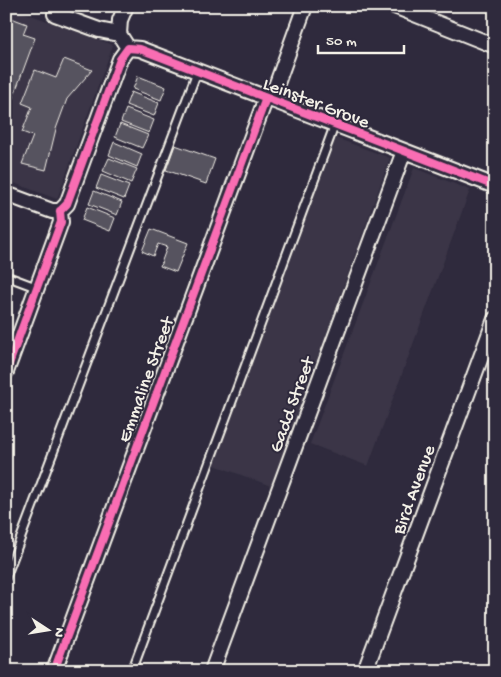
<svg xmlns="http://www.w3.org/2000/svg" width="501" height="677" viewBox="0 0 501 677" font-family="'Gochi Hand',sans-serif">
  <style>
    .built { fill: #3b3647 }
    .building { fill: #56525f; stroke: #f4f1e8 }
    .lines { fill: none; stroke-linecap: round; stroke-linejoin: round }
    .service-casing { stroke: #f4f1e8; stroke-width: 11 }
    .minor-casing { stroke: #f4f1e8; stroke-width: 18 }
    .service { stroke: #2f2a3d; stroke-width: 7 }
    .minor { stroke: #2f2a3d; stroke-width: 14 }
    .cycleway-casing { stroke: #2f2a3d; stroke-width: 11 }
    .cycleway { stroke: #f96db3; stroke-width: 8 }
    .labels { text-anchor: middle; stroke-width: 4; stroke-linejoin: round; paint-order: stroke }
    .street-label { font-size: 19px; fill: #f4f1e8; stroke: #2f2a3d }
  </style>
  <rect width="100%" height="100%" fill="#2f2a3d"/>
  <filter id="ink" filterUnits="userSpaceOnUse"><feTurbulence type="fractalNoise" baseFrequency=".02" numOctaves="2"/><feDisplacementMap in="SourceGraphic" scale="10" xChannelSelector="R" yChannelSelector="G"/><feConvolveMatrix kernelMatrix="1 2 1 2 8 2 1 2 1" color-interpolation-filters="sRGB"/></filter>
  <g filter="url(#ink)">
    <!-- built -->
    <path class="built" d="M6,6L113,45L57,199L6,180Z
      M333,137L390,158L271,486L212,464Z
      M414,168L470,190L368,466L310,444Z"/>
    <!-- building -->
    <path class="building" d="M6,16L27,24L23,34L35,38L6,117Z
      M64,59L92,70L67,99L56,129L46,170L22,164L33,136L22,132L32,107L22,103L35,70L56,78Z
      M138,76L166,87L161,100L133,89Z
      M131,92L159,103L154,116L126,105Z
      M126,109L154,120L149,133L121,122Z
      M120,124L148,135L142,148L115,137Z
      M114,142L142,154L137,167L109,155Z
      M175,145L215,159L206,184L166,170Z
      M109,158L137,169L131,183L103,171Z
      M101,175L129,186L124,199L96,188Z
      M94,191L122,202L117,215L89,204Z
      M87,207L115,218L110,231L82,220Z
      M151,229L188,243L176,272L160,266L167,247L158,244L153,256L142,251Z"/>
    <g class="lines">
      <!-- service casing -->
      <g class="service-casing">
        <path id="service" d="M6,276L38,288
          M6,577L197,72
          M132,671L335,124"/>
      </g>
      <!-- minor casing -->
      <g class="minor-casing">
        <path id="minor" d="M394,6L495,46
          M55,14L99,30L119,34L128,48
          M119,34L120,20L126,6
          M128,48L140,49L495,186
          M271,100L305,6
          M6,194L52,211H60
          M60,211L67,204L120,59L128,48
          M6,372L61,222L60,211
          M54,671L266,98
          M212,671L404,151
          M365,671L495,319"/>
      </g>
      <!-- service -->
      <use href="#service" class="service"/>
      <!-- minor -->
      <use href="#minor" class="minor"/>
      <!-- cycleway casing -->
      <g class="cycleway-casing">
        <path id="cycleway" d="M60,211L67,204L120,59L128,48L140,49L495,186
          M6,372L61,222L60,211
          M54,671L266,98"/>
      </g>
      <!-- cycleway -->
      <use href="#cycleway" class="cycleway"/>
    </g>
  </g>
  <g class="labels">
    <!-- street labels -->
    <g class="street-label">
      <text transform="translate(317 101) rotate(21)" y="7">Leinster Grove</text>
      <text transform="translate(144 379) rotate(-70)" y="7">Emmaline Street</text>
      <text transform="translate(290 404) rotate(-70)" y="7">Gadd Street</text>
      <text transform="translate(412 489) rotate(-70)" y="7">Bird Avenue</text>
    </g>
  </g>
  <!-- margin -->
  <rect width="501" height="677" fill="none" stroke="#2f2a3d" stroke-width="25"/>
  <rect x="12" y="12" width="476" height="652" fill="none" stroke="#f4f1e8" stroke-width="2" filter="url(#ink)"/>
  <!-- north arrow -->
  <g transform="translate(48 630) rotate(102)" stroke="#2f2a3d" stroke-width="4" paint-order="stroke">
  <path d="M0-4L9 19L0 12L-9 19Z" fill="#f4f1e8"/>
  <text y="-8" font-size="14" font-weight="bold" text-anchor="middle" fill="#f4f1e8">N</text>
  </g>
  <!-- scale -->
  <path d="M318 45v8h86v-8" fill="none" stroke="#f4f1e8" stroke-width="2.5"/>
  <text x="326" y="45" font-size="15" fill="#f4f1e8" stroke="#2f2a3d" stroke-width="4" paint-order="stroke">50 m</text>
</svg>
